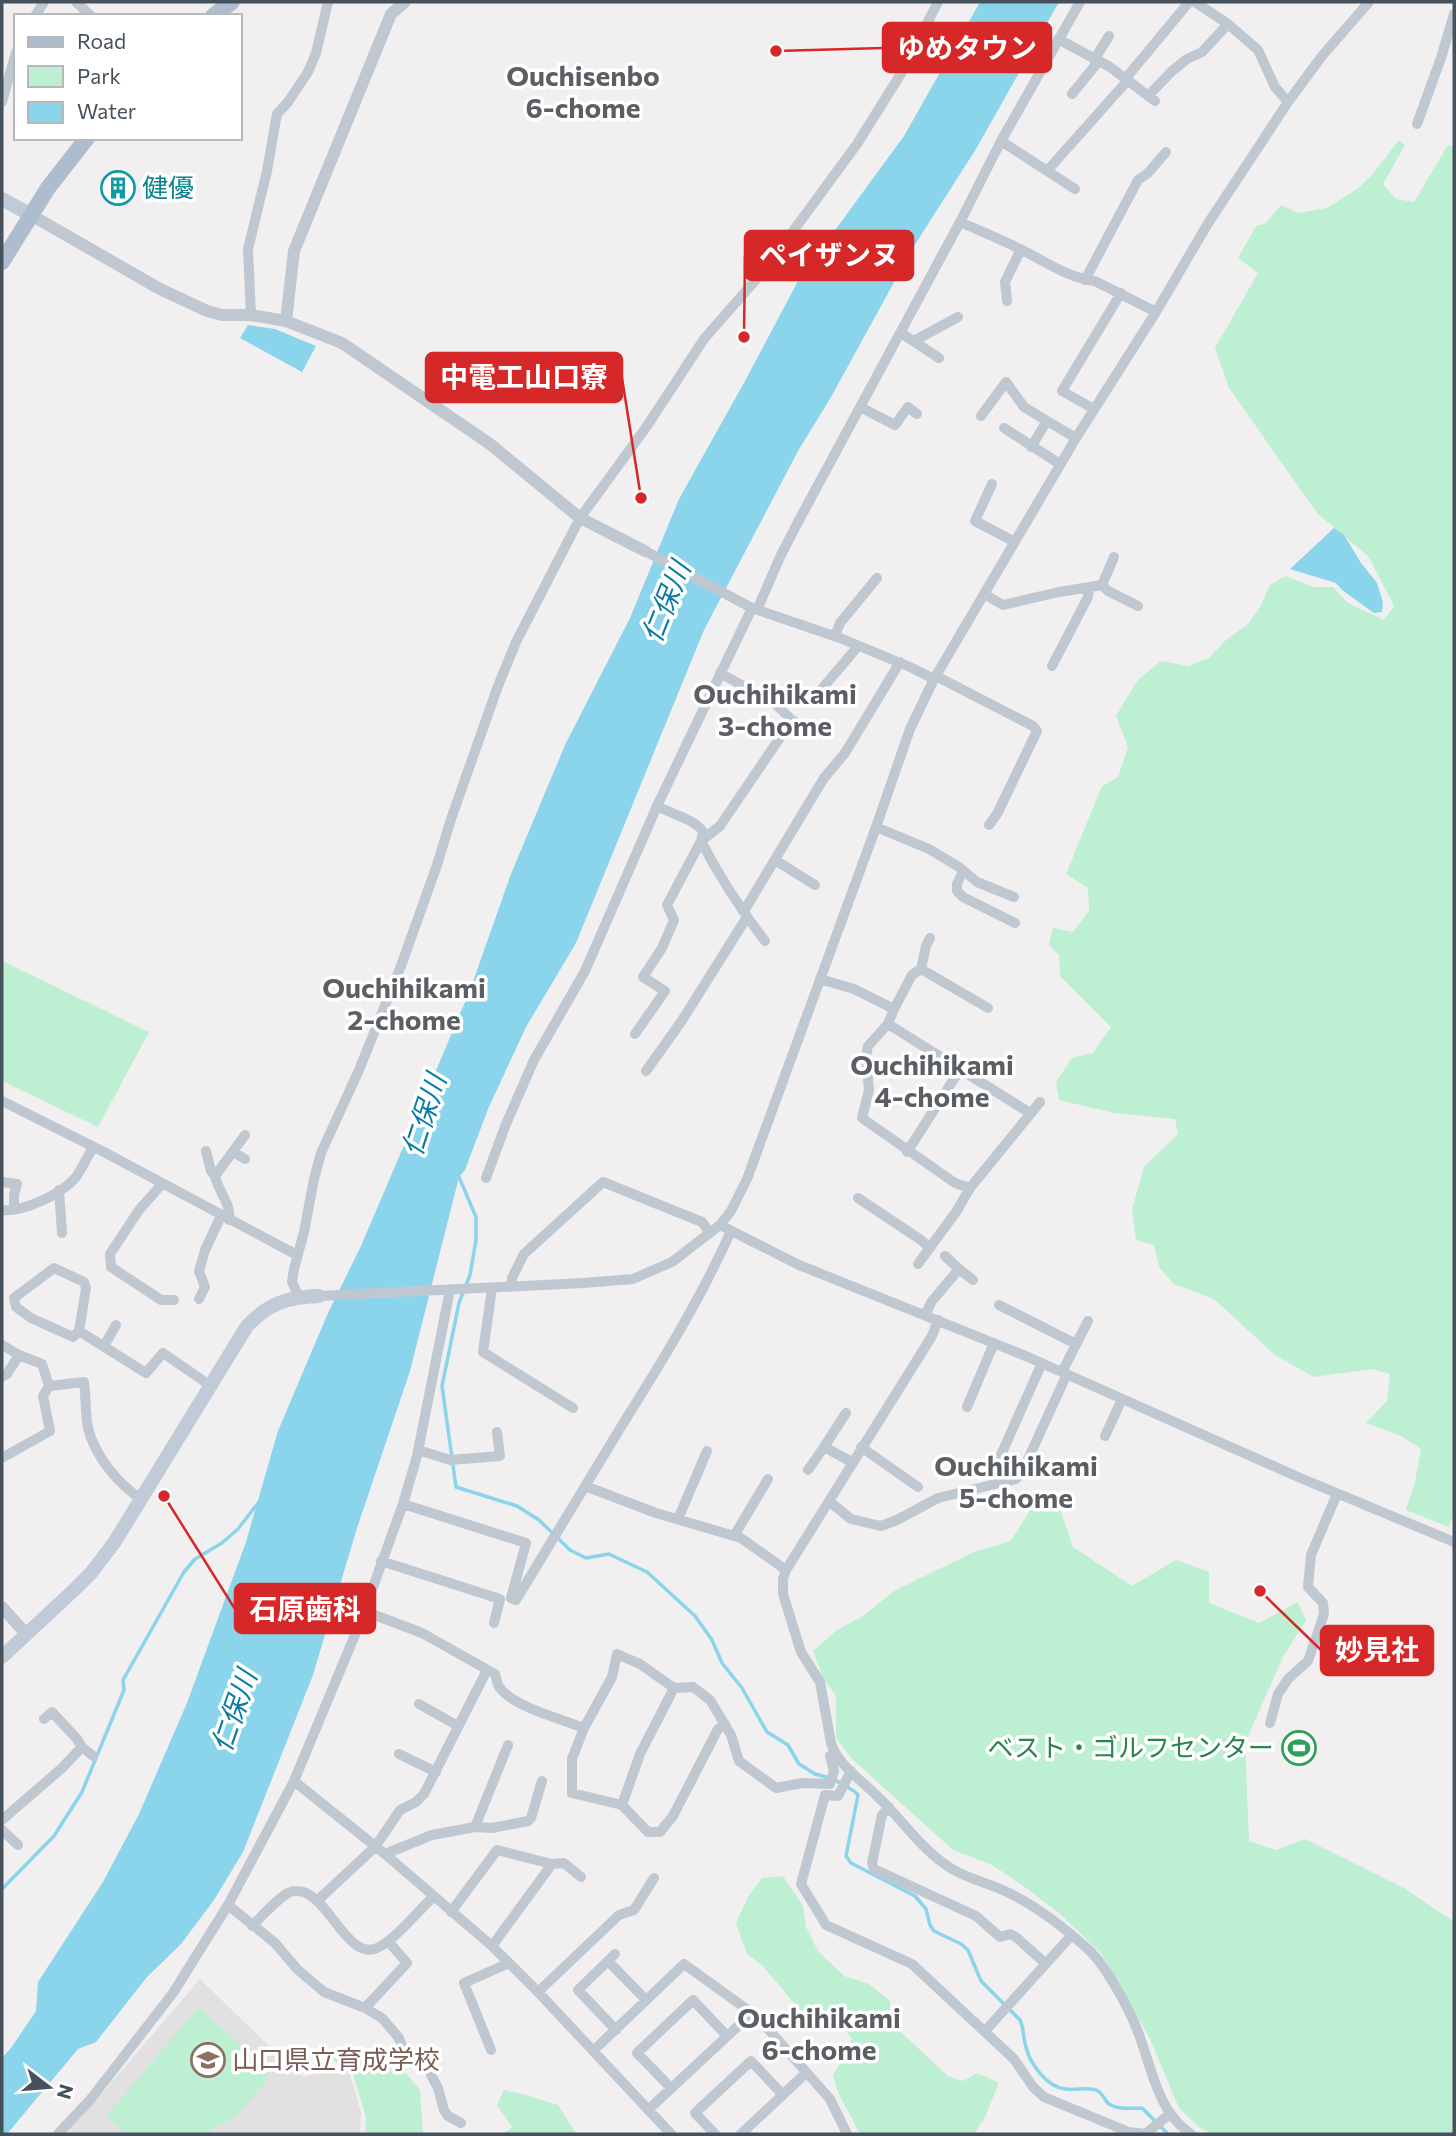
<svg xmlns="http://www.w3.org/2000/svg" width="1456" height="2136" viewBox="0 0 1456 2136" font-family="Commissioner,'Noto Sans JP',sans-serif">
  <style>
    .education { fill: #e2e0e1 }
    .green { fill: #bdefd2 }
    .water { fill: #8ad4ec }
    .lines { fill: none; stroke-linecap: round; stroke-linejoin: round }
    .stream { stroke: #8ad4ec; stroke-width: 3.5 }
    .minor { stroke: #bfc8d1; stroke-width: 10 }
    .tertiary { stroke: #bfc8d1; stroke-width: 12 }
    .secondary { stroke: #c1cbd8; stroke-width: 14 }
    .primary { stroke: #aebdce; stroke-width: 16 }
    .labels { text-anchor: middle; stroke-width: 7; stroke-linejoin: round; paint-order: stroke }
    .culture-label { font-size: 26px; fill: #0d838f; stroke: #fff; text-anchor: start }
    .leisure-label { font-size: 26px; fill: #27864d; stroke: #fff; text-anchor: end }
    .education-label { font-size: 26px; fill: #785e54; stroke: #fff; text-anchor: start }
    .neighbourhood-label { font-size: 28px; font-weight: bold; fill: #5b5f64; stroke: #fff }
    .water-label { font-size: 28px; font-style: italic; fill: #0c7da2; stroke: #fff }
    .leader { fill: none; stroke: #d62828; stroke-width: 2.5 }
    .callout-dot { fill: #d62828; stroke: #fff; stroke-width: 2.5 }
    .callout { fill: #d62828; stroke: #d62828; stroke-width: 2.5 }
    .callout-label { font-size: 28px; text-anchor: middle; font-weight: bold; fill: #fff }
  </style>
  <rect width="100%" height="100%" fill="#f1efef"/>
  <!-- education -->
  <path class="education" d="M200,1979L277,2054L304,2077L338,2066L349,2070L361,2113L360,2134H65L100,2096Z"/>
  <!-- green -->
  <path class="green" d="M1399,140L1405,145L1383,184L1396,199L1414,202L1448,145L1454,147V1512L1449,1527L1406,1510L1415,1482L1421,1449L1401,1436L1366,1423L1387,1401L1390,1374L1372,1369L1314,1377L1275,1355L1214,1299L1174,1284L1159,1267L1154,1245L1136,1240L1132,1210L1144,1167L1178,1134L1175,1119L1114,1113L1059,1100L1056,1082L1072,1058L1093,1053L1111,1027L1060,976L1059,955L1049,945L1053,928L1073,932L1089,911L1088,888L1066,874L1102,786L1118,777L1128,747L1116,716L1137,681L1161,661L1188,666L1209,658L1226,640L1247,625L1260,607L1270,585L1286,576L1313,587H1333L1348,603L1384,620L1394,606L1369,557L1317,513L1229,388L1215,348L1258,273L1238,258L1256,226L1265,224L1281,205L1298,213L1327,208L1357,189L1372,175Z
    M2,961L149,1032L98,1127L2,1081Z
    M1035,1502L1060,1509L1073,1547L1132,1586L1176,1560L1209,1572V1603L1259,1623L1298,1602L1306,1620L1283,1657L1245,1743L1249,1841L1276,1850L1305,1839L1404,1888L1454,1922V2134H1213L1200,2128L1179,2108L1150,2039L1101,1953L1059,1913L1018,1882L992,1865L953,1850L851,1758L836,1738V1696L823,1678L813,1651L837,1630L863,1616L894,1591L974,1552L1011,1541Z
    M783,1876L803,1906L806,1927L818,1951L844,1976L869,1984L890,2001V2022L948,2076L963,2081L977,2073L999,2083L985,2117L974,2134H860C851,2114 837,2097 833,2075L849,2049L852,2038L829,2013L800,2010L762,1965L747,1954L736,1923L748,1897L762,1878Z
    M199,2007L266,2068L268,2079L234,2118L214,2128L208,2134H125L106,2116Z
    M371,2048L397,2063L420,2090L423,2134H365L366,2117L352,2071L329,2058L346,2051Z
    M504,2090L526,2095L558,2105L576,2134H504L512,2127L497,2105Z"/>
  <!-- water -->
  <path class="water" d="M980,2H1059L976,149L914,246L831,397L798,451L704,630L576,943L526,1027L488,1109L465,1170L459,1177L410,1371L357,1528L313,1675L243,1852L214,1900L181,1944L147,1977L96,2042L78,2049L7,2134H2V2058L11,2048L36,2011L38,1982L103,1882L139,1814L187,1703L246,1542L278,1431L328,1313L361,1246L469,993L511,874L565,745L630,618L679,499L745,381L798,281L904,136Z
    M248,325L275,329L316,346L302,372L240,338Z
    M1334,528L1344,535L1361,563L1377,583L1383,602L1382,612L1374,613L1342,590L1336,583L1290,569Z"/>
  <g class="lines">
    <!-- stream -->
    <path class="stream" d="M455,1177H459L476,1217V1240L470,1275L459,1303L442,1386L456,1487L517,1506L539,1520L570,1550L586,1558L609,1554L647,1572L695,1616L712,1640L722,1663L742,1688L767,1732L788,1745L799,1764L815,1774L833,1779L854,1791L858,1795L846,1856L851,1863L915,1896L926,1909L930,1925L934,1931L961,1944L968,1950L981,1981L1020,2020C1024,2029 1023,2037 1026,2047C1030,2064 1047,2087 1065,2089C1075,2091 1089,2086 1098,2091C1103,2094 1105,2101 1109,2104C1118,2110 1132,2108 1142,2108L1168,2134
      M2,1889L54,1836L82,1792L124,1690L123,1680L184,1572L195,1559L222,1543L238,1529L258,1503"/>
    <!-- minor -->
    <path class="minor" d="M76,2L91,16
      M1195,2L1228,24L1258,50L1275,87L1288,102
      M35,16L44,2
      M1058,39L1110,67L1155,101
      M1094,60L1109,36
      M1126,78L1189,2
      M1072,94L1098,62
      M1149,95L1172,71L1187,59L1202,52L1228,24
      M2,102L16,52
      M1417,124L1441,58L1454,14
      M1001,141L1075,189
      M1047,171L1128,80
      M960,222C980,231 1001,239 1020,249C1045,261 1068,278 1095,281L1156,312
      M1085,280L1138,180L1148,173L1166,152
      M1007,301L1005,282L1021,249
      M251,315L248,249L267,171L275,125L277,114L288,102L308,72L316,53L328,2
      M901,333L939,358
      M914,341L958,317
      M860,407L895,425L908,407L917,414
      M1094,409L1062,391L1121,293
      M981,416L1006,382L1024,407L1047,421
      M1004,428L1060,464
      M1031,447L1047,421L1076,438
      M992,484L975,521L1015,542
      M645,551L752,608L840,638L910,667L934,679
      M1102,585L1114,557
      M984,594L1003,605L1059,592L1102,585L1108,591L1138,606
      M757,610L780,557L798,522L960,222L1001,141L1080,2
      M835,636L840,623L877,578
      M1052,666L1088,597L1089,587
      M720,673L745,687L768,697L792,720L808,730
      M936,676L1033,726L1037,731L997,814L989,825
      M814,698L854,651L857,645
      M657,806C671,814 695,819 703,832L701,841C719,876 741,910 765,941
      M876,827L929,849L959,867L977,882L1014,897
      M775,860L815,885
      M963,871L957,884V891L963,897L1015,923
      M744,911L824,778L845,753L900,662
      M921,969L926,946L930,938
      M820,979L854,989L894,1009L912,975L921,969L988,1008
      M894,1009L888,1024L868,1046L866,1056L869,1090L862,1118L955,1183L970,1188L1040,1102
      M888,1024L1030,1113
      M635,1034L665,991L643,977L662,948L674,920L667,905L701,841L720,826L792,720
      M646,1071L681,1022L747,917
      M2,1101L102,1151L297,1255
      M206,1151L211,1171L215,1176
      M233,1152L245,1159
      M907,1152L961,1068
      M486,1178L506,1124L534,1060L585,971L657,806L752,608
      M2,1182L17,1184L14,1195V1209
      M162,1184L139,1210L110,1254L111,1267L161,1300H174
      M59,1190L62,1233
      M858,1198L921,1240L930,1248
      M2,1210C24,1212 62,1194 76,1177C82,1168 87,1157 93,1148
      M229,1220C232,1205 218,1191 215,1176L245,1135
      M720,1225L799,1265L1028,1357L1298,1477L1454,1542
      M945,1256L959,1269
      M918,1264L956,1212L970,1188
      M511,1287L512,1278L524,1254L603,1182L702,1222L710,1233
      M492,1288L483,1352L573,1408
      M319,1296L583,1283L633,1279L672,1262L720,1225L731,1211L747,1179L876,827L910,729L934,679L1076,438L1156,312L1207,225L1288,102L1322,56L1369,2
      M299,1297L292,1282L294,1269L304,1232L314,1179L321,1153L359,1070L401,966L437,865L451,819L498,686L516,642L580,518L647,426L704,339L766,268L857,144L902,72L938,2
      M199,1299L205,1287L199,1271L205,1250L221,1216
      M999,1305L1076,1344
      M925,1315L932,1301L959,1269L973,1280
      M938,1320L932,1336L786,1570L783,1579V1594L801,1652L820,1682L831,1743C838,1765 860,1779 876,1795C901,1818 922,1851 952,1869C971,1880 992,1884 1011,1894C1039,1908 1066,1929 1089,1950C1106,1966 1130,2010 1138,2032C1152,2068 1157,2111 1191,2134
      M79,1331L73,1337L31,1318L16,1307L14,1298L54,1268L84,1282L86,1288L79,1331L146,1373L163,1353L211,1386
      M2,1345L19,1355L42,1364L49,1386L43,1396L50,1431L2,1458
      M104,1346L116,1325
      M1062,1372L1088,1321
      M2,1377L7,1374L19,1355
      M49,1386L84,1382C86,1397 85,1413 88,1428C95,1456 117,1483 141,1499
      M967,1407L994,1343
      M1105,1436L1122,1399
      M824,1447L846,1413
      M861,1447L918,1487
      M418,1450L450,1460L500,1456L497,1432
      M1000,1457L1042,1363
      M808,1470L824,1447L852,1462
      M585,1486L656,1513L741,1538L786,1570
      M830,1502L851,1519L881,1526L897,1520L938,1498L1016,1479L1023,1470L1067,1374
      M403,1504L526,1543L511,1598L516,1600C552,1540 588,1481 624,1422C663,1360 701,1298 731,1231
      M678,1519L707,1451
      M734,1536L768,1479
      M381,1561L500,1599L494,1623
      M364,1611L422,1633L495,1674C496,1676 497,1683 498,1685C509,1706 562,1719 584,1728
      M419,1704L458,1726
      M1270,1723L1278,1694L1288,1679L1308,1661L1324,1614L1323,1603L1308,1587L1311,1555L1337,1494
      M725,1724L718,1729L673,1816L660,1832H648L622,1805L572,1793V1759L584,1728L612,1677L617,1654L640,1664L674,1688L693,1687L710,1700L731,1735L739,1761L776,1788L802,1783L830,1784L834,1771L830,1756L834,1752
      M82,1747L93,1756
      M399,1754L436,1772
      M851,1771L838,1796L825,1795L801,1884L826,1925L912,1964L1014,2059L1033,2087L1044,2097L1129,2132
      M294,1781L385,1854L492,1946L538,1992L671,2134
      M622,1805L640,1754L674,1688
      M889,1807L882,1815L872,1863L874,1869L976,1916L1000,1937L1010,1934L1016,1937L1046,1964
      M2,1820L62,1768L82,1747L77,1739L52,1712L44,1719
      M475,1827L492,1828L528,1821L531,1818L542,1781
      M2,1830L18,1845
      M385,1854L432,1835L475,1827L508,1745
      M317,1901L375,1847L400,1810L416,1802L424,1794L487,1670
      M228,1905L275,1943L297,1969L324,1992L365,2008L382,2018L399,2038L404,2051L429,2071L438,2088L444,2110L448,2116L461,2123
      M451,1912L497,1850L552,1864L564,1863L581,1877
      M252,1926C261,1917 277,1899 288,1893C324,1877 344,1963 377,1948C394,1941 419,1910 433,1897
      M492,1946L552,1864
      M615,1954L578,1990L616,2030
      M608,1961L646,2000
      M538,1992L619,1915L634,1910L654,1878
      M365,2008L407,1963L388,1941
      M985,2031L1071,1936
      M491,2050L464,1983L509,1963
      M593,2051L684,1964L752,2013L769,2030L830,2099L847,2134
      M671,2088L637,2053L693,2000L727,2036
      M648,2110L752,2013
      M58,2134L90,2100L173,1993L228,1905L294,1781L360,1623L403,1504L417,1456L450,1290
      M715,2134L695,2113L751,2061L783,2095
      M741,2134L806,2073
      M1128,2134L1129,2132L1145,2134L1170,2114"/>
    <!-- tertiary -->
    <path class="tertiary" d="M31,215L160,289L207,311L222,315H251L286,321L342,343L490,444L580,518L645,551
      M286,321L294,251L391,14L405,2
      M2,1607L26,1634"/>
    <!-- secondary -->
    <path class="secondary" d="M2,199L31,215
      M2,1657L75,1589L91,1573L114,1543L247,1326C269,1303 288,1297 319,1296"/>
    <!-- primary -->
    <path class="primary" d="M213,16L232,2
      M2,262L48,188L87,138"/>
  </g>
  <!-- icons -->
  <defs>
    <g id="building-ring" transform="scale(1.75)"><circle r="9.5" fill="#fff" stroke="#0f9aa8" stroke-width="1.5"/><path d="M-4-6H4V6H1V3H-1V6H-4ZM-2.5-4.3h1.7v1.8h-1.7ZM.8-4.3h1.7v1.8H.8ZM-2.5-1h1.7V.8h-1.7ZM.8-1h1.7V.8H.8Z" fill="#0f9aa8"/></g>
    <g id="stadium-ring" transform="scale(1.75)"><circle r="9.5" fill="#fff" stroke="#2e9e5b" stroke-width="1.5"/><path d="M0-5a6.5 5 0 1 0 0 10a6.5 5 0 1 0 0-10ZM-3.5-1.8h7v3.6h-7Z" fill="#2e9e5b"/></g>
    <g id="school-ring" transform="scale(1.75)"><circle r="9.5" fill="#fff" stroke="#8d6e63" stroke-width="1.5"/><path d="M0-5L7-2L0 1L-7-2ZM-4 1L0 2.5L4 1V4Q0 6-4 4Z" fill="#8d6e63"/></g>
  </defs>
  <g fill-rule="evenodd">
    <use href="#building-ring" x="118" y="188"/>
    <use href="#stadium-ring" x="1299" y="1748"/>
    <use href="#school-ring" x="208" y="2060"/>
  </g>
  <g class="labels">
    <!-- culture labels -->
    <g class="culture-label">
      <text x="142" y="197">健優</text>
    </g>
    <!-- leisure labels -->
    <g class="leisure-label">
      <text x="1274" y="1757">ベスト・ゴルフセンター</text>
    </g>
    <!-- education labels -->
    <g class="education-label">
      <text x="232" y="2069">山口県立育成学校</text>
    </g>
    <!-- neighbourhood labels -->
    <g class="neighbourhood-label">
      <text x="583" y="86">Ouchisenbo<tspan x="583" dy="32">6-chome</tspan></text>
      <text x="775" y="704">Ouchihikami<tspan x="775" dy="32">3-chome</tspan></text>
      <text x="404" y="998">Ouchihikami<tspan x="404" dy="32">2-chome</tspan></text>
      <text x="932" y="1075">Ouchihikami<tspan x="932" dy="32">4-chome</tspan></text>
      <text x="1016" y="1476">Ouchihikami<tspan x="1016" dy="32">5-chome</tspan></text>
      <text x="819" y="2028">Ouchihikami<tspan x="819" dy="32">6-chome</tspan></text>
    </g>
    <!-- water labels -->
    <g class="water-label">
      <text transform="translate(666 602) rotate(-68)" y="10">仁保川</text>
      <text transform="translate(424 1115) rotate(-72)" y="10">仁保川</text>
      <text transform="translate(234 1711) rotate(-71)" y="10">仁保川</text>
    </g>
  </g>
  <!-- callouts -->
  <path class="leader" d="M776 51L883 48M744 337L745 255M641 498L622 378M164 1496L235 1609M1260 1591L1321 1650"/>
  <g class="callout-dot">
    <circle cx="776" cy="51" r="7"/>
    <circle cx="744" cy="337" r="7"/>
    <circle cx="641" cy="498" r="7"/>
    <circle cx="164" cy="1496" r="7"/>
    <circle cx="1260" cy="1591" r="7"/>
  </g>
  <g class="callout">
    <rect x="883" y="23" width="168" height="49" rx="7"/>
    <rect x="745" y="231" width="168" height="49" rx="7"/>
    <rect x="426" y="353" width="196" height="49" rx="7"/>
    <rect x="235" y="1584" width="140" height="49" rx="7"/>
    <rect x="1321" y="1626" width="112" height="49" rx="7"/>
  </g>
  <g class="callout-label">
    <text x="967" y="58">ゆめタウン</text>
    <text x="829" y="265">ペイザンヌ</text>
    <text x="524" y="387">中電工山口寮</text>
    <text x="305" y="1619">石原歯科</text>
    <text x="1377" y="1660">妙見社</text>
  </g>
  <!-- border -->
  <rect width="1456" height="2136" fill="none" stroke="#47515c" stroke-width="7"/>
  <!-- legend -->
  <rect x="14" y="14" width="228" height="126" fill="#ffffff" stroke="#b5b9be" stroke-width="2"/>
  <rect x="28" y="37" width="35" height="10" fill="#aebdce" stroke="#b5b9be" stroke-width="2"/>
  <text x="77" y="49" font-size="21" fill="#47515c">Road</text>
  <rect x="28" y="66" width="35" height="21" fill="#bdefd2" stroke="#b5b9be" stroke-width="2"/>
  <text x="77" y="84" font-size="21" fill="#47515c">Park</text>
  <rect x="28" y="102" width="35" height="21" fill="#8ad4ec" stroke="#b5b9be" stroke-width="2"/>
  <text x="77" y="119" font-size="21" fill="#47515c">Water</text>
  <!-- north arrow -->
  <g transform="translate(49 2087) rotate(106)" stroke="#ffffff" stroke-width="5" paint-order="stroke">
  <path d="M0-5L12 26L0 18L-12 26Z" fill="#47515c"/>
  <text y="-10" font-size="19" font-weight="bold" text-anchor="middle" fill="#47515c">N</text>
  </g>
</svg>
